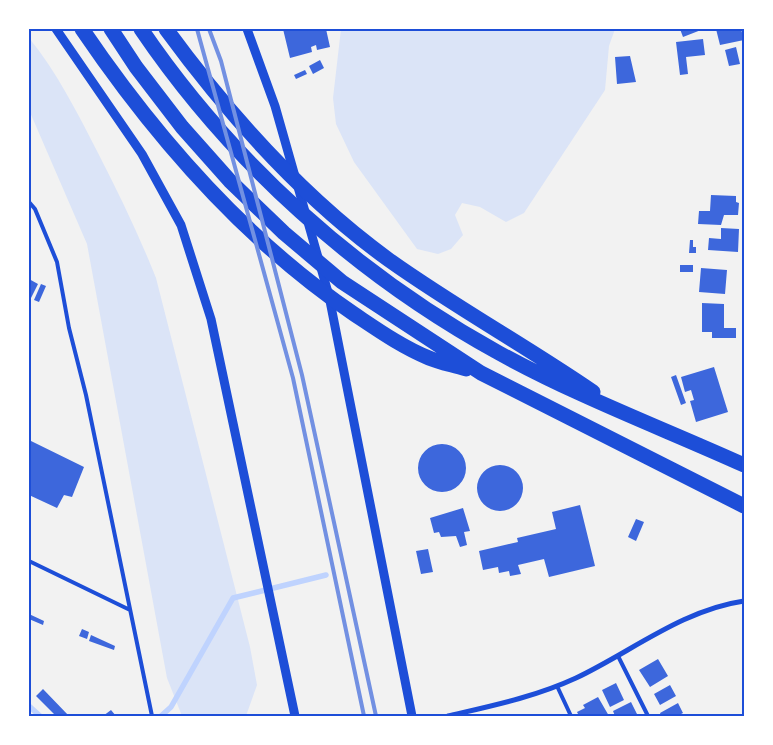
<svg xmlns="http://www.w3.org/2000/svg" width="773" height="745" viewBox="0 0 773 745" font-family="Poppins,sans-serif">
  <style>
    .green { fill: #dbe4f7 }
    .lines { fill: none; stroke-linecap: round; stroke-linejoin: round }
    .stream { stroke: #bfd3fe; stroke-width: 5.5 }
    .building { fill: #3d67dc }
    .service { stroke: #1d4ed8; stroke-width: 4 }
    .minor { stroke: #1d4ed8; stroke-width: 5 }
    .tertiary { stroke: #1d4ed8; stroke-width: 9 }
    .motorway { stroke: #1d4ed8; stroke-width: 15 }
    .rail { stroke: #7290e2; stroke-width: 4 }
    .neatline { fill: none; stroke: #1d4ed8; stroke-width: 2 }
  </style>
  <rect width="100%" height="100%" fill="#f2f2f2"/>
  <!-- green -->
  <path class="green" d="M341,29H615L609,46L605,90L524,213L506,222L480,207L462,203L455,215L463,235L451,249L438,254L417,249L354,162L336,124L333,98Z
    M29,38C57,72 78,114 98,153C119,194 139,235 156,278L250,647L257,685L246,716H182L167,678L87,244L29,110Z"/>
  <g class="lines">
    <!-- stream -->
    <path class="stream" d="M29,706L40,716
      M161,716L171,707L233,598L326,575"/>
  </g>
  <!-- building -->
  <path class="building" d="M283,29H326L330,47L317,50L316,45L311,47L312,52L290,58Z
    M680,29H701V30L683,37Z
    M716,29H741L744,40L720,45Z
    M703,39L705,55L686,57L688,74L680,75L676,42Z
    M736,47L740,64L729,66L725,50Z
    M630,56L636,82L617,84L615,57Z
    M320,60L324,68L313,74L309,66Z
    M305,70L307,74L296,79L294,75Z
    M711,195L736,196V202L739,203L738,215H724L721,225L698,224L699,211H710Z
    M721,228L739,229L738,252L708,250L709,238L721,239Z
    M690,240H693V247H696V253H689Z
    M680,265H693V272H680Z
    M701,268L727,270L725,294L699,292Z
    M29,279L38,284L29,302Z
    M41,284L46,286L39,302L34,300Z
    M702,303L724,304V328H736V338H712V332H702Z
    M714,367L728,412L696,422L690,401L694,400L691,390L685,392L681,377Z
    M676,375L686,403L681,405L671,377Z
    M29,440L84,467L72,497L64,495L57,508L29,495Z
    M418 468a24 24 0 1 1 48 0a24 24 0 1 1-48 0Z
    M477 488a23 23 0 1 1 46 0a23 23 0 1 1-46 0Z
    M580,505L595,566L549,577L544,559L518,565L521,574L510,576L509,571L499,573L498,567L483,570L479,551L518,542L517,538L556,529L552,512Z
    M463,508L470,531L464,532L467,545L460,547L456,536L441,537L439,532L434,533L430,518Z
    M636,519L644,522L636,541L628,537Z
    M428,549L433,572L421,574L416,551Z
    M29,614L44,621L43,625L29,619Z
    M82,629L89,632L87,639L79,636Z
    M91,635L115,646L114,650L89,641Z
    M658,659L668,676L650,687L639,670Z
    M616,683L624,700L610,707L602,690Z
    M670,685L676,696L660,705L654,694Z
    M43,689L69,716H56L36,696Z
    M598,697L609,716H579L577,712L585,708L583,705Z
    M631,702L637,714L632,716H615L613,711Z
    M678,703L683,713L677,716H661L660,713Z
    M111,710L116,716H103Z"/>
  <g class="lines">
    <!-- service -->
    <path class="service" d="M29,202L35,209L57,262L69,328L86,395L152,716
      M29,561L130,610
      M618,656L648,716
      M557,686L571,716"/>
    <!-- minor -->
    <path class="minor" d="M448,716C491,706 535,697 576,678C631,652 682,610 744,601"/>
    <!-- tertiary -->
    <path class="tertiary" d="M56,29L142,154L181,225L211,319L295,716
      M247,29L275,106L329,296L412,716"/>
    <!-- motorway -->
    <path class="motorway" d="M82,29C156,138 245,240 354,314C378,330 402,347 429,358C441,363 454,365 466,369
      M111,29L136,67L182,127L230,181L284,233L342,282L481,373L744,506
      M141,29C232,163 357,275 499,353C577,396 662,428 744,465
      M166,29C229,115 302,197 389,260C455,307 526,346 593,392"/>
    <!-- rail -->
    <path class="rail" d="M197,29L293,378L364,716
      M209,29L221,61L302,375L376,716"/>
  </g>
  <!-- border -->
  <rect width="773" height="745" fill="none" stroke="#ffffff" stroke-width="60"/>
  <rect x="30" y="30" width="713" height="685" class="neatline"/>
</svg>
